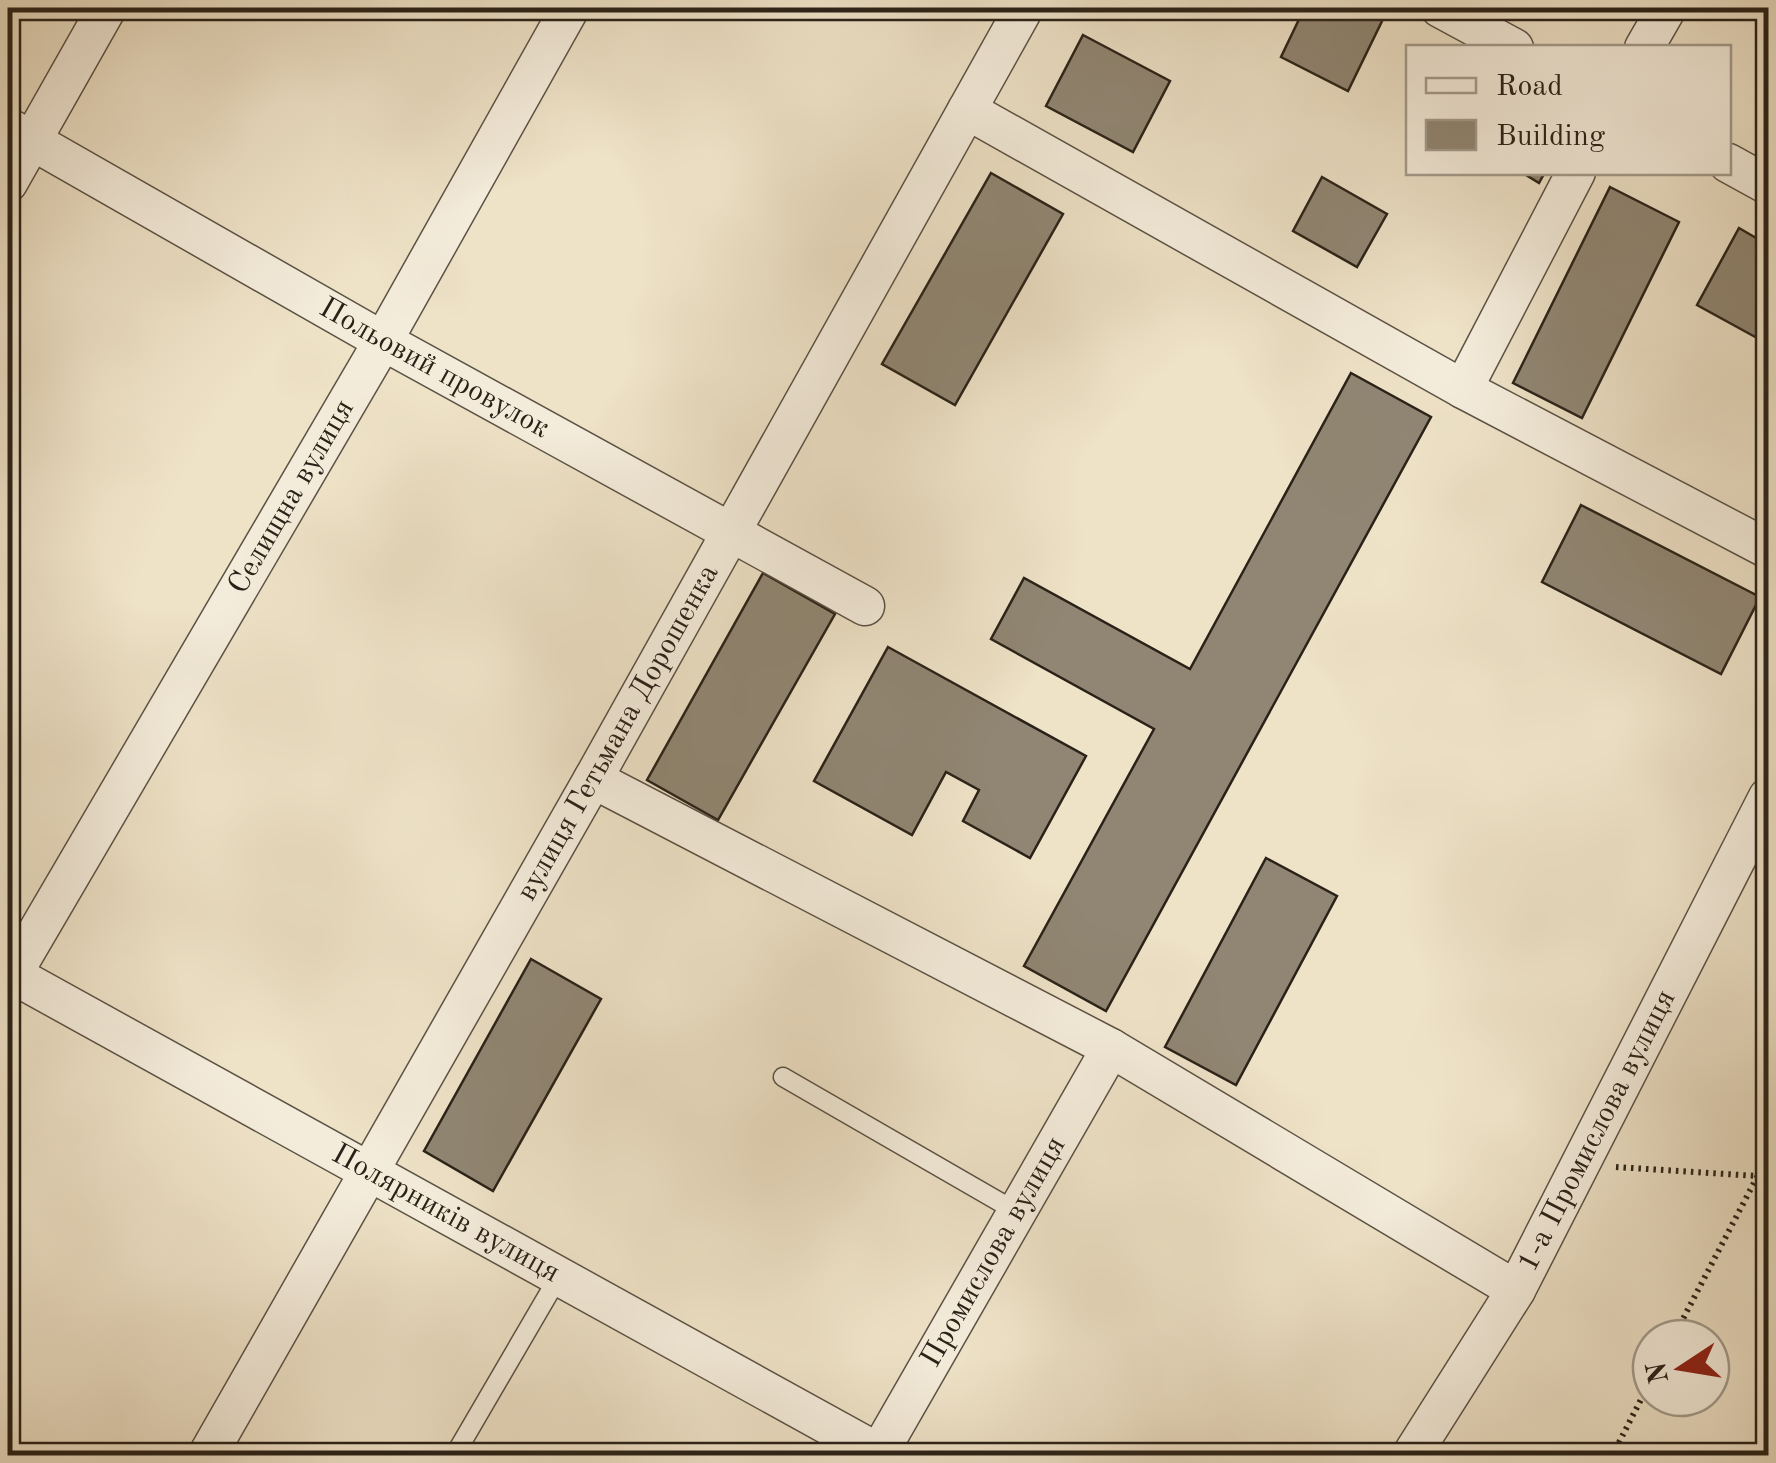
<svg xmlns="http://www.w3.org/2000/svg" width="1776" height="1463" font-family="'Old Standard TT',serif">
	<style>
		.building { fill: #908673; stroke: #2a2218; stroke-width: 2.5 }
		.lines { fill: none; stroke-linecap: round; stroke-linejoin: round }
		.service-casing { stroke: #5b5244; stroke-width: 21 }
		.minor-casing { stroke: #5b5244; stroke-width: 41 }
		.path { stroke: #2a2218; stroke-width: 6; stroke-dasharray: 2.5 5; stroke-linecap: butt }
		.service { stroke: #f4ecdb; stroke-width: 18 }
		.minor { stroke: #f4ecdb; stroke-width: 38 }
		.labels { text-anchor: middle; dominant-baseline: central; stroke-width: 10; stroke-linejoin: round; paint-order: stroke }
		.street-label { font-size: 30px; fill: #2a2218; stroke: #f4ecdb }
	</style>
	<rect width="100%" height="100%" fill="#eee2c7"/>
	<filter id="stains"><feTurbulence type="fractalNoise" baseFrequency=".002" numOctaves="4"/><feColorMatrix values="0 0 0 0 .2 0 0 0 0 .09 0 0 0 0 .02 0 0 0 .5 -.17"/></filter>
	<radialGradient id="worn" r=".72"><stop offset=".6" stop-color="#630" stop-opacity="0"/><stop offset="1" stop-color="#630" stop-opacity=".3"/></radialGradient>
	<g class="building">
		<path d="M1296 8H1365L1384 17 1348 91 1281 57 1303 11Z"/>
		<path d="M1083 35 1170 81 1133 152 1046 106Z"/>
		<path d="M1521 172H1545L1539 183Z"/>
		<path d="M991 173 1063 214 955 405 882 364Z"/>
		<path d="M1322 177 1387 214 1357 267 1293 231Z"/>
		<path d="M1610 187 1679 222 1582 418 1513 383Z"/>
		<path d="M1739 228 1768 245V344L1697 305Z"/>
		<path d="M1351 373 1431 417 1106 1011 1024 966 1154 729 991 639 1024 578 1190 669Z"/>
		<path d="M1581 505 1760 597 1721 674 1542 582Z"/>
		<path d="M763 573 835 614 718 820 647 780Z"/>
		<path d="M888 647 1086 756 1030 858 963 821 979 790 946 772 912 835 814 781Z"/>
		<path d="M1266 858 1337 896 1236 1085 1165 1047Z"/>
		<path d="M531 959 601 999 493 1191 424 1151Z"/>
	</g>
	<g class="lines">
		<defs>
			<g id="service">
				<path d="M783 1077 1017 1212"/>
				<path d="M454 1456 559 1276"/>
			</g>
			<g id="minor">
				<path d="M1440 8 1514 48"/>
				<path d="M1644 48 1667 8"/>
				<path d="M967 110 1463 389 1768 549"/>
				<path id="s1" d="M8 127 383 341 865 606"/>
				<path d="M1728 163 1768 185"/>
				<path d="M8 183 107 8"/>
				<path d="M1463 389 1576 172"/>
				<path d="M593 779 1111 1048 1516 1290"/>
				<path id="s2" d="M8 972 884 1456"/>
				<path id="s3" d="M8 982 383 341 570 8"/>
				<path id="s4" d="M207 1456 593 779 1024 8"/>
				<path id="s5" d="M877 1456 1111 1048"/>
				<path id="s6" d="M1411 1456 1516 1290 1768 797"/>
			</g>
		</defs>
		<use href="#service" class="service-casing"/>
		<use href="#minor" class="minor-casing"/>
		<g class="path">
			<path d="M1616 1167 1757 1176 1768 1168"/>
			<path d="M1673 1338 1768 1156"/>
			<path d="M1612 1456 1651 1380"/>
		</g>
		<use href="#service" class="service"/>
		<use href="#minor" class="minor"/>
	</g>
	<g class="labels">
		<g class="street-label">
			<text stroke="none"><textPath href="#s1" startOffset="490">Польовий провулок</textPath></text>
			<text stroke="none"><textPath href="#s3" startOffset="562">Селищна вулиця</textPath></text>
			<text stroke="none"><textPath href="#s4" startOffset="832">вулиця Гетьмана Дорошенка</textPath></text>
			<text stroke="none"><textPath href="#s6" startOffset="375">1-а Промислова вулиця</textPath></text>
			<text stroke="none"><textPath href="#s2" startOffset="500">Полярників вулиця</textPath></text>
			<text stroke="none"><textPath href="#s5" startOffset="235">Промислова вулиця</textPath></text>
		</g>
	</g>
	<rect width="1776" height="1463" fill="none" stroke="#eee2c7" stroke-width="40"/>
	<rect x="10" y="10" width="1756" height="1443" fill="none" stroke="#2a2218" stroke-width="5"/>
	<rect x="20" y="20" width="1736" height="1423" fill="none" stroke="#2a2218" stroke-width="2.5"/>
	<rect x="1406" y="45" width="325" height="130" fill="#f4ecdb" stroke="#a39b8d" stroke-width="2.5"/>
	<rect x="1426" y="78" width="50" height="15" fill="#f4ecdb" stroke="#a39b8d" stroke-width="2.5"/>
	<text x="1496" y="95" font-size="30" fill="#2a2218">Road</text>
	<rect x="1426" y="120" width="50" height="30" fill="#908673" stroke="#a39b8d" stroke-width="2.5"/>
	<text x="1496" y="145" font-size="30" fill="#2a2218">Building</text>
	<g transform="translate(1681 1368) rotate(258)"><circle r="48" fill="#f4ecdb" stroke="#a39b8d" stroke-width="2.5"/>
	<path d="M0-8L18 38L0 25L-18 38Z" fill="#8f2418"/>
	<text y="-15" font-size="28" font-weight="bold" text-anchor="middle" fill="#2a2218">N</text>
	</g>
	<rect width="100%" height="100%" filter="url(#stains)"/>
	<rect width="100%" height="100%" fill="url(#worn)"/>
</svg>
